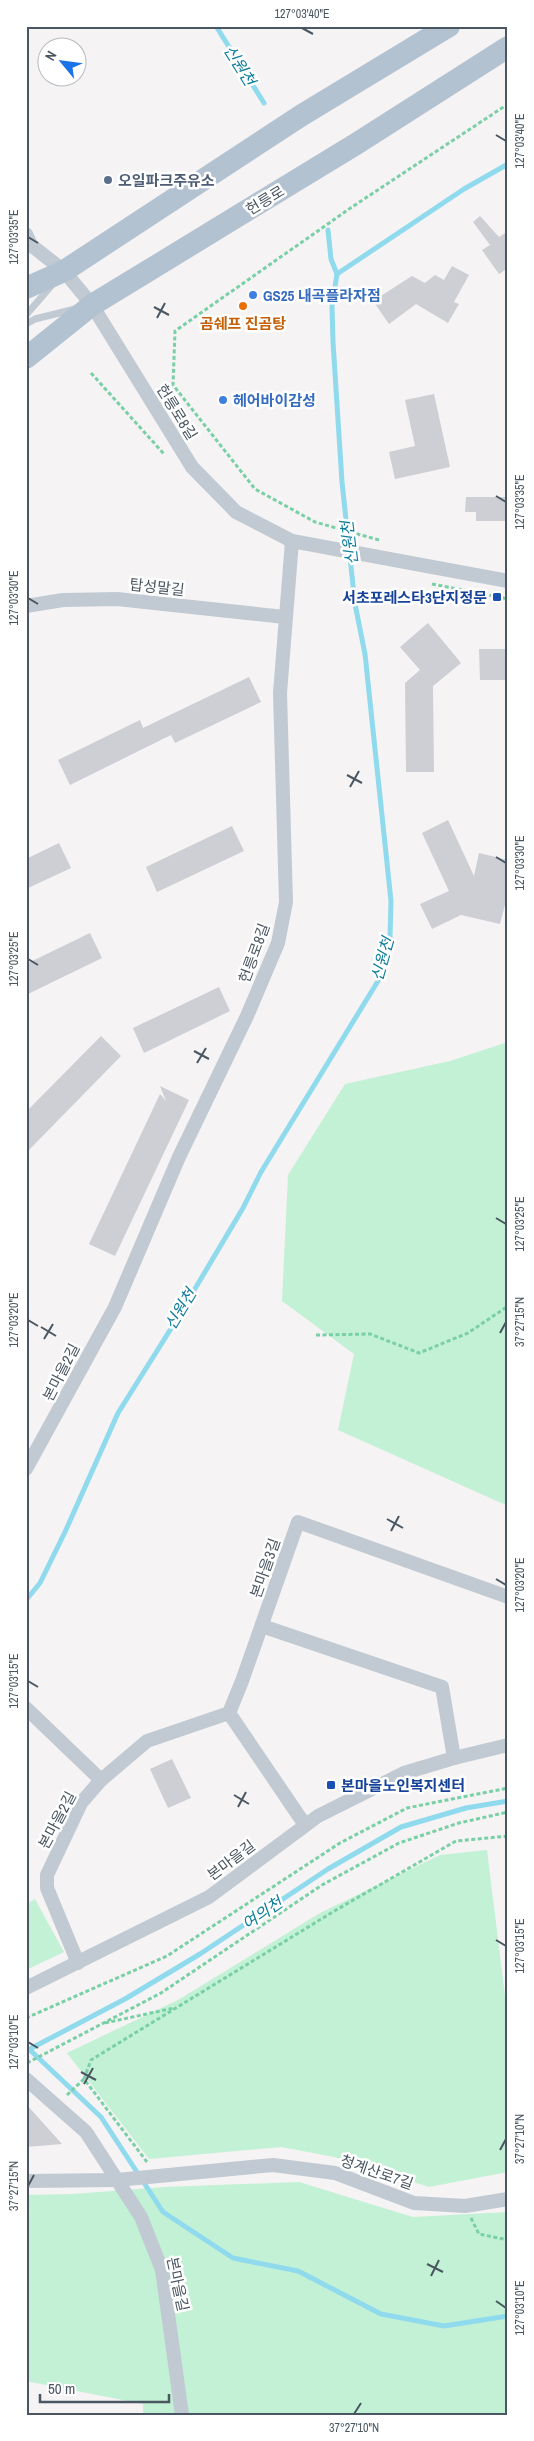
<svg xmlns="http://www.w3.org/2000/svg" width="534" height="2441" font-family="'Archivo Narrow','Noto Sans KR',sans-serif">
	<style>
		.green { fill: #c3f1d5 }
		.lines { fill: none; stroke-linecap: round; stroke-linejoin: round }
		.stream { stroke: #90daee; stroke-width: 5 }
		.building { fill: #cdcfd5 }
		.path { stroke: #7ad0a6; stroke-width: 3; stroke-dasharray: 4 2.5; stroke-linecap: butt }
		.lane { stroke: #c1cad2; stroke-width: 7 }
		.street { stroke: #c1cad2; stroke-width: 14 }
		.primary { stroke: #b3c2d1; stroke-width: 22 }
		.ticks { fill: none; stroke: #4a5661; stroke-width: 2 }
		.service-dot { fill: #5c6f8a; stroke: #fff; stroke-width: 2 }
		.shop-dot { fill: #3f7fe0; stroke: #fff; stroke-width: 2 }
		.food-dot { fill: #e8710a; stroke: #fff; stroke-width: 2 }
		.transit-dot { fill: #1a4fb4; stroke: #fff; stroke-width: 2 }
		.labels { text-anchor: middle; dominant-baseline: central; stroke-width: 5; stroke-linejoin: round; paint-order: stroke }
		.service-label { font-size: 15px; font-weight: bold; fill: #4e5e75; stroke: #fff; text-anchor: start }
		.street-label { font-size: 15px; fill: #4a5661; stroke: #fff }
		.shop-label { font-size: 15px; font-weight: bold; fill: #366cbe; stroke: #fff; text-anchor: start }
		.food-label { font-size: 15px; font-weight: bold; fill: #c56008; stroke: #fff }
		.transit-label { font-size: 15px; font-weight: bold; fill: #164399; stroke: #fff; text-anchor: end }
		.water-label { font-size: 16px; font-style: italic; fill: #0c7c9b; stroke: #fff }
		.neatline { fill: none; stroke: #4a5661; stroke-width: 2 }
		.ticks-label { font-size: 12px; text-anchor: middle; fill: #4a5661 }
	</style>
	<rect width="100%" height="100%" fill="#f5f3f3"/>
	<g class="green">
		<path d="M508 1042V1506L338 1430 354 1354 282 1301 288 1175 345 1084 450 1061Z"/>
		<path d="M487 1850 508 2020V2172L429 2187 334 2157 281 2147 149 2159 67 2053 178 2000 320 1913 440 1855Z"/>
		<path d="M35 1899 64 1952 26 1970V1904Z"/>
		<path d="M299 2182 413 2217 508 2212V2415H143V2404L26 2381V2195L73 2194 164 2187Z"/>
	</g>
	<g class="lines">
		<g class="stream">
			<path d="M216 26 264 103"/>
			<path d="M337 274 464 189 508 164"/>
			<path d="M26 1600 40 1583 65 1532 118 1413 177 1319 243 1208 261 1172 378 981 390 937 391 901 365 654 355 604 342 482 333 342 332 306 337 274 331 259 328 230"/>
			<path d="M30 2050 101 2117 163 2212 233 2258 298 2271 381 2314 444 2326 508 2316"/>
			<path d="M26 2051 125 1999 200 1954 328 1869 401 1827 466 1808 508 1801"/>
		</g>
	</g>
	<g class="building">
		<path d="M480 216 499 237 508 231V268L499 274 482 250 490 245 473 222Z"/>
		<path d="M452 266 469 275 454 302 459 304 448 323 416 304 389 324 373 301 412 276 425 283 435 275 444 280Z"/>
		<path d="M434 394 450 467 395 479 389 452 415 446 405 400Z"/>
		<path d="M466 497H508V521H476V512H465Z"/>
		<path d="M428 623 461 663 433 686 434 772H406L405 683 420 670 400 647Z"/>
		<path d="M479 649H508V680H480Z"/>
		<path d="M249 677 261 702 175 743 171 735 70 785 58 760 140 720 143 728Z"/>
		<path d="M448 820 474 876 479 853 508 860V893L500 924 461 915 432 929 420 904 449 891 422 833Z"/>
		<path d="M232 826 244 851 157 892 146 867Z"/>
		<path d="M59 843 71 868 26 889V859Z"/>
		<path d="M90 933 102 958 26 995V964Z"/>
		<path d="M219 987 230 1011 144 1053 133 1028Z"/>
		<path d="M101 1036 121 1056 26 1153V1112Z"/>
		<path d="M160 1086 189 1100 115 1256 89 1244 160 1094 166 1101Z"/>
		<path d="M172 1759 191 1798 168 1808 150 1769Z"/>
		<path d="M26 2104 62 2144 26 2147Z"/>
	</g>
	<g class="lines">
		<g class="path">
			<path d="M91 373 164 454"/>
			<path d="M379 540 315 522 255 489 173 385 175 331 352 207 508 104"/>
			<path d="M432 584 508 599"/>
			<path d="M316 1335 370 1334 419 1353 468 1333 508 1306"/>
			<path d="M26 2018 167 1956 340 1843 407 1808 508 1788"/>
			<path d="M105 2023 174 2008"/>
			<path d="M27 2063 161 1993 322 1885 399 1843 459 1823 508 1812"/>
			<path d="M67 2095 84 2079"/>
			<path d="M147 2162 84 2079 91 2060 336 1910 456 1841 508 1836"/>
			<path d="M471 2218 479 2234 508 2240"/>
		</g>
		<g class="lane">
			<path d="M26 315 52 285"/>
			<path d="M26 324 35 319 75 309"/>
		</g>
		<g class="street">
			<path d="M26 234 31 245 64 271 92 305 192 467 236 512 292 541 508 581"/>
			<path d="M26 606 63 600 117 599 285 617"/>
			<path d="M26 1469 115 1307 179 1157 247 1016 278 943 286 902 280 693 292 541"/>
			<path d="M262 1626 442 1687 454 1758"/>
			<path d="M26 1708 101 1780"/>
			<path d="M305 1825 229 1713 242 1681 298 1522 508 1597"/>
			<path d="M78 1963 47 1888V1875L81 1803 101 1780 147 1741 229 1713"/>
			<path d="M26 1988 209 1897 318 1816 404 1773 454 1758 508 1745"/>
			<path d="M26 2079 86 2132 141 2217 162 2270 182 2415"/>
			<path d="M26 2181 117 2180 273 2165 335 2173 414 2203 465 2206 508 2199"/>
		</g>
		<g class="primary">
			<path d="M26 288 64 271 302 115 449 26"/>
			<path d="M26 358 92 305 356 144 508 47"/>
		</g>
	</g>
	<path class="ticks" d="M302 28 313 34M496 135 506 141M28 237 38 243M154 307 169 315M157 318 165 303M496 496 506 502M28 598 38 604M347 775 362 783M350 787 359 771M496 857 506 863M28 959 38 965M194 1051 209 1059M197 1063 206 1048M496 1218 506 1224M28 1320 38 1326M41 1327 56 1336M500 1333 506 1322M44 1339 53 1324M387 1519 403 1528M391 1531 399 1516M496 1579 506 1585M28 1681 38 1687M234 1795 249 1804M238 1807 246 1792M496 1940 506 1946M28 2042 38 2048M81 2072 96 2080M84 2084 93 2068M500 2150 506 2139M28 2186 34 2175M427 2264 443 2272M431 2276 439 2260M496 2301 506 2308M354 2414 361 2403"/>
	<circle class="service-dot" cx="108" cy="180" r="5"/>
	<g class="shop-dot">
		<circle cx="253" cy="295" r="5"/>
		<circle cx="223" cy="400" r="5"/>
	</g>
	<circle class="food-dot" cx="243" cy="306" r="5"/>
	<g class="transit-dot">
		<rect x="492" y="592" width="10" height="10" rx="2.5"/>
		<rect x="326" y="1780" width="10" height="10" rx="2.5"/>
	</g>
	<g class="labels">
		<g class="service-label">
			<text x="118" y="180">오일파크주유소</text>
		</g>
		<g class="street-label">
			<text transform="translate(265 200) rotate(-31)">헌릉로</text>
			<text transform="translate(177 412) rotate(58)">헌릉로8길</text>
			<text transform="translate(157 587) rotate(6)">탑성말길</text>
			<text transform="translate(254 953) rotate(-70)">헌릉로8길</text>
			<text transform="translate(61 1372) rotate(-63)">본마을2길</text>
			<text transform="translate(265 1568) rotate(-71)">본마을3길</text>
			<text transform="translate(57 1820) rotate(-62)">본마을2길</text>
			<text transform="translate(231 1860) rotate(-37)">본마을길</text>
			<text transform="translate(377 2172) rotate(19)">청계산로7길</text>
			<text transform="translate(178 2284) rotate(78)">본마을길</text>
		</g>
		<g class="shop-label">
			<text x="263" y="295">GS25 내곡플라자점</text>
			<text x="233" y="400">헤어바이감성</text>
		</g>
		<g class="food-label">
			<text x="243" y="323">곰쉐프 진곰탕</text>
		</g>
		<g class="transit-label">
			<text x="487" y="597">서초포레스타3단지정문</text>
			<text x="341" y="1785" text-anchor="start">본마을노인복지센터</text>
		</g>
		<g class="water-label">
			<text transform="translate(240 65) rotate(58)">신원천</text>
			<text transform="translate(349 543) rotate(-97)">신원천</text>
			<text transform="translate(382 959) rotate(-74)">신원천</text>
			<text transform="translate(180 1309) rotate(-59)">신원천</text>
			<text transform="translate(262 1913) rotate(-34)">여의천</text>
		</g>
	</g>
	<rect width="534" height="2441" fill="none" stroke="#ffffff" stroke-width="55"/>
	<g transform="translate(62 62) rotate(299)"><circle r="24" fill="#ffffff" stroke="#b7bbc0"/>
	<path d="M0-4L9 19L0 12L-9 19Z" fill="#1a73e8"/>
	<text y="-8" font-size="14" font-weight="bold" text-anchor="middle" fill="#4a5661">N</text>
	</g>
	<path d="M40 2394v8h129v-8" fill="none" stroke="#4a5661" stroke-width="2.5"/>
	<text x="48" y="2394" font-size="15" fill="#4a5661" stroke="#ffffff" stroke-width="4" paint-order="stroke">50 m</text>
	<rect x="28" y="28" width="478" height="2386" class="neatline"/>
	<g class="ticks-label">
		<text x="302" y="18">127°03'40"E</text>
		<text transform="translate(520 141) rotate(-90)" y="4">127°03'40"E</text>
		<text transform="translate(14 237) rotate(-90)" y="4">127°03'35"E</text>
		<text transform="translate(520 502) rotate(-90)" y="4">127°03'35"E</text>
		<text transform="translate(14 598) rotate(-90)" y="4">127°03'30"E</text>
		<text transform="translate(520 863) rotate(-90)" y="4">127°03'30"E</text>
		<text transform="translate(14 959) rotate(-90)" y="4">127°03'25"E</text>
		<text transform="translate(520 1224) rotate(-90)" y="4">127°03'25"E</text>
		<text transform="translate(14 1320) rotate(-90)" y="4">127°03'20"E</text>
		<text transform="translate(520 1322) rotate(-90)" y="4">37°27'15"N</text>
		<text transform="translate(520 1585) rotate(-90)" y="4">127°03'20"E</text>
		<text transform="translate(14 1681) rotate(-90)" y="4">127°03'15"E</text>
		<text transform="translate(520 1946) rotate(-90)" y="4">127°03'15"E</text>
		<text transform="translate(14 2042) rotate(-90)" y="4">127°03'10"E</text>
		<text transform="translate(520 2139) rotate(-90)" y="4">37°27'10"N</text>
		<text transform="translate(14 2186) rotate(-90)" y="4">37°27'15"N</text>
		<text transform="translate(520 2308) rotate(-90)" y="4">127°03'10"E</text>
		<text x="354" y="2432">37°27'10"N</text>
	</g>
</svg>
